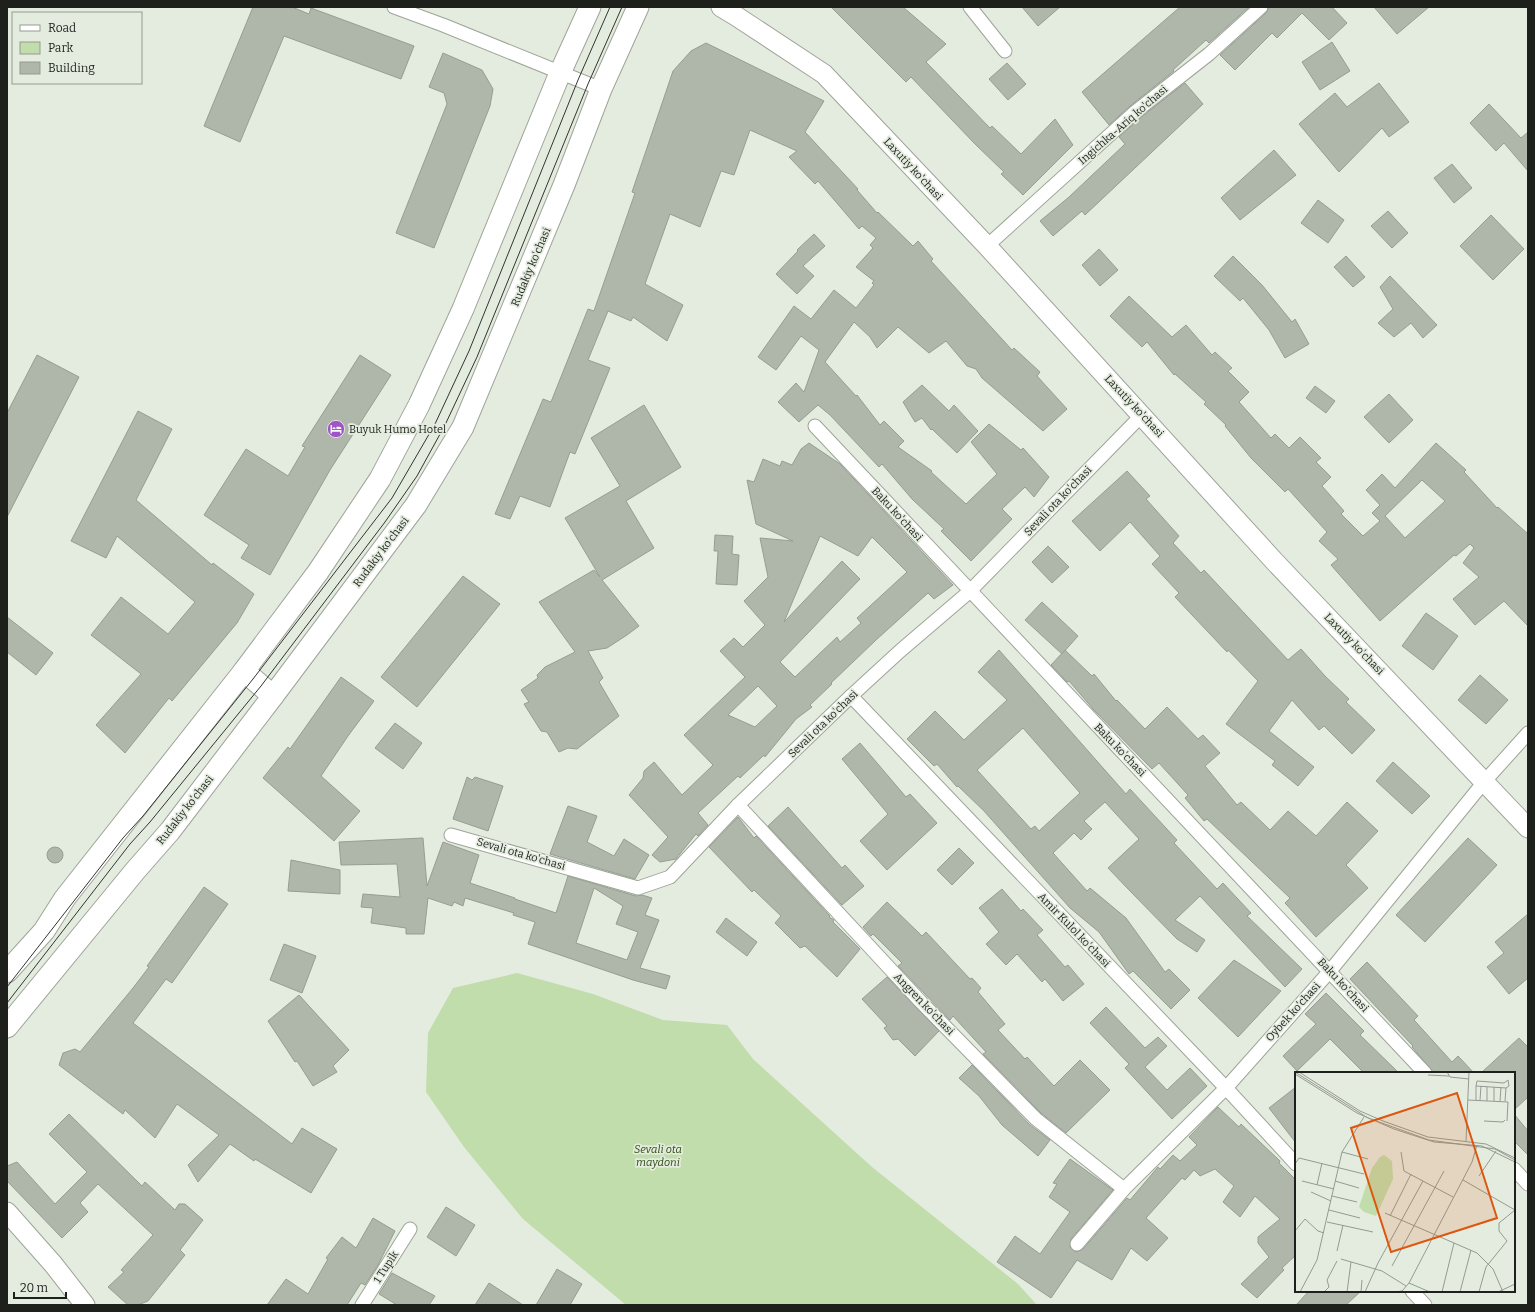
<svg xmlns="http://www.w3.org/2000/svg" width="1535" height="1312" font-family="Bitter,serif">
	<style>
		.green { fill: #c1ddab }
		.building { fill: #afb6aa; stroke: #969d91; fill-rule: evenodd }
		.lines { fill: none; stroke-linecap: round; stroke-linejoin: round }
		.street-casing { stroke: #9ea498; stroke-width: 15 }
		.secondary-casing { stroke: #9ea498; stroke-width: 21 }
		.primary-casing { stroke: #9ea498; stroke-width: 23 }
		.street { stroke: #fff; stroke-width: 13 }
		.secondary { stroke: #fff; stroke-width: 19 }
		.primary { stroke: #fff; stroke-width: 21 }
		.tram { stroke: #323530; stroke-width: 1 }
		.labels { text-anchor: middle; dominant-baseline: central; stroke-width: 3.5; stroke-linejoin: round; paint-order: stroke }
		.street-label { font-size: 11px; fill: #1e201c; stroke: #e4ecdf }
		.poi-label { font-size: 11px; fill: #1e201c; stroke: #e4ecdf; text-anchor: start }
		.park-label { font-size: 11px; font-style: italic; fill: #2f4b11; stroke: #e4ecdf }
		.inset-road { fill: none; stroke: #959a91; stroke-width: 1 }
		.view { fill: #de560d; fill-opacity: 0.15; stroke: #de560d; stroke-width: 2 }
		.inset-edge { fill: none; stroke: #1e201c; stroke-width: 2 }
	</style>
	<rect width="100%" height="100%" fill="#e4ecdf"/>
	<path class="green" d="M517 973 593 994 663 1020 727 1025 753 1059 872 1167 1018 1284 1037 1305H626L523 1219 464 1147 426 1092 428 1033 453 988Z"/>
	<g class="building">
		<path d="M253 7H292L309 14 311 8 414 46 401 79 284 36 240 142 204 126Z"/>
		<path d="M831 7H903L946 44 926 62 990 128 992 126 1021 154 1055 119 1073 145 1023 195 1001 174 1004 172 975 144 911 77 906 82Z"/>
		<path d="M1022 7H1060L1038 26Z"/>
		<path d="M1180 7H1249L1209 43 1206 40 1173 70 1174 71 1130 106 1109 125 1082 92Z"/>
		<path d="M1269 7H1332L1347 23 1329 40 1302 13 1277 38 1272 33 1235 70 1220 55 1266 13Z"/>
		<path d="M1374 7H1429L1397 34Z"/>
		<path d="M1332 42 1350 71 1320 90 1302 62Z"/>
		<path d="M706 43 824 101 805 132 858 189 857 190 877 213 878 212 913 246 918 241 933 259 931 261 1012 350 1014 348 1040 372 1037 376 1067 409 1043 431 982 378 976 369 967 366 946 341 929 353 898 327 877 348 870 337 854 322 825 362 856 396 857 395 880 425 884 421 904 441 898 447 932 471 931 472 966 504 997 474 971 442 989 424 1021 450 1023 448 1049 477 1034 497 1025 487 1002 509 1012 519 971 561 941 531 944 529 912 499 882 464 879 467 830 415 818 405 799 422 778 402 796 383 804 392 819 350 801 336 776 370 758 357 794 306 811 319 834 290 856 308 874 285 872 283 874 281 856 267 873 248 870 245 876 238 862 226 859 229 818 181 815 184 789 157 797 151 750 130 734 175 721 171 700 227 670 214 645 284 683 305 667 341 633 317 631 321 608 311 588 360 610 368 575 454 570 452 550 507 520 496 510 519 495 514 543 399 551 402 588 309 594 311 635 193 632 192 673 71 691 51Z"/>
		<path d="M443 53 482 70 493 89 490 106 434 248 396 233 447 104 444 93 429 87Z"/>
		<path d="M1007 63 1026 84 1008 100 989 79Z"/>
		<path d="M1185 83 1203 104 1085 215 1082 211 1053 236 1040 221 1069 197 1125 144 1119 137 1140 118Z"/>
		<path d="M1379 83 1409 122 1389 137 1382 128 1339 172 1299 124 1335 93 1347 107Z"/>
		<path d="M1489 104 1521 138 1528 132V171L1504 143 1496 151 1470 123Z"/>
		<path d="M1274 150 1296 175 1240 220 1221 198Z"/>
		<path d="M1452 164 1472 188 1454 203 1434 178Z"/>
		<path d="M1318 200 1344 220 1328 243 1301 223Z"/>
		<path d="M1388 211 1408 233 1392 248 1371 226Z"/>
		<path d="M1491 215 1524 249 1493 280 1460 246Z"/>
		<path d="M814 234 825 246 803 266 814 276 797 294 776 274 798 251 797 250Z"/>
		<path d="M1099 249 1118 270 1100 286 1082 265Z"/>
		<path d="M1233 256 1262 285 1292 322 1295 319 1309 344 1285 358 1269 330 1243 298 1240 301 1214 276Z"/>
		<path d="M1346 256 1365 277 1353 287 1334 267Z"/>
		<path d="M1390 276 1437 325 1423 338 1411 323 1394 337 1378 323 1393 309 1380 287Z"/>
		<path d="M1129 296 1172 337 1186 325 1212 355 1215 352 1232 368 1228 371 1249 392 1239 402 1271 438 1275 434 1289 448 1300 437 1321 458 1316 462 1331 477 1322 486 1344 511 1341 514 1363 536 1380 521 1372 513 1380 505 1366 490 1382 474 1395 488 1436 443 1466 470 1464 472 1497 508 1498 507 1528 534V626L1504 601 1475 625 1453 599 1479 577 1463 563 1474 548 1470 544 1456 556 1454 555 1380 621 1331 565 1338 559 1319 541 1327 532 1288 489 1285 492 1251 458 1225 426 1226 425 1204 404 1206 402 1175 374 1174 375 1147 342 1142 347 1110 316ZM1422 480 1445 501 1405 538 1385 516Z"/>
		<path d="M37 355 79 377 7 517V413Z"/>
		<path d="M360 355 391 375 330 470 270 575 241 558 249 545 204 515 246 449 288 476 305 447 302 446Z"/>
		<path d="M922 385 949 411 954 405 978 431 957 453 932 429 931 430 922 418 915 422 903 402Z"/>
		<path d="M1315 386 1335 401 1326 413 1306 398Z"/>
		<path d="M1389 394 1413 420 1389 443 1364 417Z"/>
		<path d="M644 405 681 467 626 501 654 548 602 580 639 626 627 635 607 648 588 651 603 678 599 682 619 716 577 749 568 748 559 752 547 732 541 731 524 704 529 702 521 690 538 678 537 675 545 667 575 652 539 602 594 570 600 577 565 518 620 486 591 438Z"/>
		<path d="M138 411 172 429 136 500 212 565 213 563 254 594 237 623 172 701 169 698 125 753 96 725 141 674 91 635 121 597 168 634 195 602 117 536 106 558 71 541Z"/>
		<path d="M809 443 840 464 953 585 934 599 928 593 876 640 831 683 832 684 810 705 812 707 796 719 765 757 764 755 740 778 738 776 698 813 708 825 698 836 696 834 676 859 660 862 652 855 668 837 629 795 643 778 644 771 654 762 682 795 713 765 684 735 745 677 720 651 734 638 743 647 765 625 744 601 768 577 760 538 793 541 756 524 747 480 754 482 763 459 780 466 782 461 792 465 801 449ZM820 536 858 556 872 537 907 572 857 618 861 623 840 642 837 637 795 677 780 662 860 579 842 561 784 622ZM758 686 777 706 755 727 728 715Z"/>
		<path d="M1127 471 1150 496 1146 499 1179 536 1173 543 1201 573 1204 570 1288 660 1301 649 1325 676 1349 699 1346 702 1375 730 1352 754 1324 726 1319 730 1292 700 1269 731 1314 767 1298 786 1272 765 1275 761 1226 724 1258 681 1228 650 1227 652 1175 597 1179 593 1152 564 1160 556 1130 522 1100 551 1072 521Z"/>
		<path d="M715 535 733 536 732 554 739 555 737 585 716 584 718 551H714Z"/>
		<path d="M1048 546 1069 567 1052 583 1032 562Z"/>
		<path d="M463 576 500 604 417 707 381 677Z"/>
		<path d="M1042 602 1078 636 1062 654 1025 620Z"/>
		<path d="M1426 613 1458 636 1433 670 1402 646Z"/>
		<path d="M7 617 53 653 36 675 7 652Z"/>
		<path d="M999 650 1126 794 1130 789 1177 840 1174 843 1217 889 1223 883 1251 913 1247 916 1302 969 1285 987 1200 896 1175 920 1205 940 1197 952 1177 939 1131 892 1108 868 1139 839 1105 802 1084 821 1092 829 1081 840 1074 833 1053 853 1087 891 1090 888 1126 918 1165 972 1169 969 1190 990 1171 1009 1133 971 1129 974 1099 932 1070 908 984 811 958 786 957 787 937 764 934 766 907 739 935 711 964 740 1007 700 978 672ZM1023 728 1080 793 1039 831 1035 826 1031 829 977 770Z"/>
		<path d="M1065 650 1092 676 1094 674 1116 701 1117 700 1145 729 1167 707 1198 739 1203 735 1220 753 1205 766 1237 805 1241 802 1270 830 1288 811 1316 836 1347 802 1378 831 1346 865 1368 888 1316 937 1285 903 1290 898 1207 819 1204 821 1185 798 1188 795 1159 763 1152 769 1094 710 1069 681 1067 682 1051 665Z"/>
		<path d="M1480 675 1508 700 1486 724 1458 700Z"/>
		<path d="M341 677 374 701 348 736 321 776 360 811 334 841 263 778 288 747 290 749Z"/>
		<path d="M395 723 422 743 403 769 375 748Z"/>
		<path d="M860 743 906 797 910 794 937 823 887 870 860 841 888 814 842 759Z"/>
		<path d="M1393 762 1430 796 1412 814 1376 781Z"/>
		<path d="M467 777 472 780 475 777 503 786 488 831 453 819Z"/>
		<path d="M568 806 597 816 587 842 614 856 624 839 649 855 635 879 550 854Z"/>
		<path d="M788 807 842 868 845 865 864 886 842 905 768 826Z"/>
		<path d="M738 817 754 838 756 836 830 916 829 917 834 920 833 922 860 949 837 977 805 946 800 948 775 923 781 916 754 890 752 892 709 847Z"/>
		<path d="M423 838 427 886 443 842 479 855 470 883 515 898V899L556 913 568 876 636 896 642 895 652 898 645 915 659 920 640 968 670 976 666 989 633 980 528 944 535 922 513 915 514 913 465 898 463 906 454 902 452 906 428 898 424 934H406V928L371 923 373 908 361 907 363 894 400 897 397 864 341 865 339 842ZM594 888 623 906 616 924 638 932 627 960 576 943Z"/>
		<path d="M1468 838 1497 865 1425 942 1396 915Z"/>
		<circle cx="55" cy="855" r="8"/>
		<path d="M959 848 974 863 952 885 937 870Z"/>
		<path d="M291 860 340 870V894L288 891Z"/>
		<path d="M204 887 228 904 172 983 166 979 133 1023 292 1144 302 1128 337 1149 311 1193 255 1159 254 1161 230 1144 198 1182 188 1165 219 1135 177 1104 155 1138 125 1110 123 1114 59 1065 63 1053 75 1049 80 1052 133 988 149 967 147 966Z"/>
		<path d="M1002 889 1021 911 1023 909 1043 930 1037 935 1065 967 1068 965 1084 984 1063 1001 1045 979 1042 982 1017 954 1006 965 986 944 999 932 979 908Z"/>
		<path d="M887 902 922 936 926 932 970 979 972 978 981 988 978 992 1005 1024 998 1030 1025 1059 1027 1057 1054 1086 1080 1060 1110 1090 1066 1133 1041 1113 983 1054 986 1052 953 1016 950 1020 898 966 902 963 873 934 871 936 863 927Z"/>
		<path d="M1528 914V978L1509 994 1487 967 1504 953 1495 942Z"/>
		<path d="M726 918 757 942 747 956 716 932Z"/>
		<path d="M284 944 316 956 302 993 270 980Z"/>
		<path d="M1234 960 1281 991 1238 1037 1198 998Z"/>
		<path d="M1367 962 1418 1016 1414 1020 1452 1062 1458 1056 1474 1073H1434L1412 1047 1413 1046 1350 979Z"/>
		<path d="M887 977 939 1031 915 1056 898 1039 893 1040 884 1028 887 1026 862 999Z"/>
		<path d="M1326 993 1364 1031 1360 1035 1399 1073H1364L1330 1039 1297 1071 1283 1056 1316 1024 1305 1014Z"/>
		<path d="M299 995 349 1050 333 1066 337 1072 313 1086 297 1061 295 1062 268 1021Z"/>
		<path d="M1106 1007 1145 1048 1158 1037 1167 1046 1145 1067 1167 1090 1190 1068 1207 1086 1172 1119 1125 1068 1129 1064 1090 1023Z"/>
		<path d="M1519 1038 1528 1047V1097L1514 1110V1073H1481Z"/>
		<path d="M972 1065 1030 1125 1050 1140 1038 1156 1002 1125 979 1096 959 1078Z"/>
		<path d="M1296 1087V1143L1269 1108Z"/>
		<path d="M1218 1107 1239 1127 1241 1124 1280 1161 1279 1163 1296 1180V1255L1282 1268 1284 1270 1257 1298 1241 1284 1269 1257 1258 1243V1237L1280 1219 1255 1196 1240 1217 1223 1202 1234 1186 1215 1169 1200 1176 1194 1170 1185 1180 1182 1178 1146 1218 1168 1238 1147 1261 1131 1248 1112 1280 1077 1260 1051 1298 997 1262 1015 1236 1040 1254 1070 1212 1049 1197 1057 1184 1053 1183 1070 1159 1113 1190 1071 1239 1070 1247 1076 1252 1083 1249 1127 1198 1130 1200 1158 1167 1160 1169 1173 1155 1180 1161 1197 1145 1189 1137Z"/>
		<path d="M69 1114 142 1186 145 1182 175 1210 179 1204H185L203 1220 180 1250 185 1255 148 1301 138 1305H128L108 1287 124 1272 121 1270 153 1235 98 1184 80 1203 88 1212 62 1238 7 1181V1166L17 1162 55 1204 87 1172 49 1134Z"/>
		<path d="M1514 1114 1528 1131V1155L1514 1141Z"/>
		<path d="M446 1207 475 1225 456 1256 427 1237Z"/>
		<path d="M373 1218 395 1231 378 1265 365 1285 361 1283 347 1305H267L286 1279 308 1294 328 1259 326 1258 342 1237 356 1248Z"/>
		<path d="M557 1269 582 1284 570 1305H536Z"/>
		<path d="M392 1273 435 1296 429 1305H397L379 1294Z"/>
		<path d="M489 1283 523 1305H475Z"/>
		<path d="M1309 1291H1361L1346 1305H1296Z"/>
	</g>
	<g class="lines">
		<defs>
			<g id="street">
				<path d="M394 7 443 25 601 89"/>
				<path d="M970 7 1005 51"/>
				<path d="M987 246 1135 112 1209 54 1261 7"/>
				<path d="M815 426C1017 643 1223 856 1425 1073"/>
				<path d="M851 696 1226 1088 1296 1164"/>
				<path d="M738 805 920 1001 1036 1119 1124 1189"/>
				<path d="M451 835 638 888 670 877 738 805 851 696 900 651 969 592 1142 415"/>
				<path d="M1514 1169 1528 1184"/>
				<path d="M1077 1244 1124 1189 1226 1088 1330 971 1484 782 1528 733"/>
				<path d="M1412 1291 1425 1305"/>
				<path d="M362 1305 410 1229"/>
			</g>
			<g id="secondary">
				<path d="M721 7 736 16 824 74 987 246 1275 562 1528 828"/>
				<path d="M7 1212 53 1264 85 1305"/>
			</g>
			<g id="primary">
				<path d="M244 671 273 696"/>
				<path d="M7 972 44 931 65 898 244 671 318 572 380 479 419 405 463 309 560 73 590 7"/>
				<path d="M7 1027 135 871 170 831 273 696 416 505 463 427 564 185 601 89 638 7"/>
			</g>
		</defs>
		<use href="#street" class="street-casing"/>
		<use href="#secondary" class="secondary-casing"/>
		<use href="#primary" class="primary-casing"/>
		<use href="#street" class="street"/>
		<use href="#secondary" class="secondary"/>
		<use href="#primary" class="primary"/>
		<g class="tram">
			<path d="M7 987 123 838 143 816 253 679 392 498 435 424 469 351 578 80 610 7"/>
			<path d="M7 1003 130 844 150 822 261 686 385 522 417 476 445 425 477 357 588 84 622 7"/>
		</g>
	</g>
	<defs>
		<symbol id="hotel-disc" viewBox="-11 -11 22 22"><circle r="9.5" fill="#9f55c8" stroke="#e4ecdf"/><path d="M-6-4.5h1.5V1H6V5H4.5V3h-9V5H-6ZM-4 0a1.8 1.8 0 1 1 3.6 0ZM.5 0V-2.5h3Q6-2.5 6 0Z" fill="#fff"/></symbol>
	</defs>
	<g fill-rule="evenodd">
		<use href="#hotel-disc" x="326" y="419" width="20" height="20"/>
	</g>
	<g class="labels">
		<g class="street-label">
			<text transform="translate(1123 125) rotate(-41)">Ingichka-Ariq ko'chasi</text>
			<text transform="translate(913 169) rotate(47)">Laxutiy ko'chasi</text>
			<text transform="translate(531 267) rotate(-67)">Rudakiy ko'chasi</text>
			<text transform="translate(1134 406) rotate(47)">Laxutiy ko'chasi</text>
			<text transform="translate(1058 501) rotate(-46)">Sevali ota ko'chasi</text>
			<text transform="translate(897 514) rotate(47)">Baku ko'chasi</text>
			<text transform="translate(381 552) rotate(-53)">Rudakiy ko'chasi</text>
			<text transform="translate(1354 644) rotate(46)">Laxutiy ko'chasi</text>
			<text transform="translate(823 724) rotate(-44)">Sevali ota ko'chasi</text>
			<text transform="translate(1120 750) rotate(46)">Baku ko'chasi</text>
			<text transform="translate(185 810) rotate(-52)">Rudakiy ko'chasi</text>
			<text transform="translate(521 854) rotate(16)">Sevali ota ko'chasi</text>
			<text transform="translate(1074 930) rotate(46)">Amir Kulol ko'chasi</text>
			<text transform="translate(1343 985) rotate(47)">Baku ko'chasi</text>
			<text transform="translate(924 1004) rotate(46)">Angren ko'chasi</text>
			<text transform="translate(1293 1012) rotate(-48)">Oybek ko'chasi</text>
			<text transform="translate(386 1267) rotate(-57)">1 Tupik</text>
		</g>
		<g class="poi-label">
			<text x="349" y="429">Buyuk Humo Hotel</text>
		</g>
		<g class="park-label">
			<text x="658" y="1149">Sevali ota<tspan x="658" dy="13">maydoni</tspan></text>
		</g>
	</g>
	<g transform="translate(1295 1072)">
		<rect width="220" height="220" fill="#e4ecdf"/>
		<path d="M89 83 97 89 98 107 81 144 69 140 64 135 77 96 85 85Z" fill="#c1ddab"/>
		<path class="inset-road" d="M0 0 73 46 134 68 200 77 220 88M4 0 65 39 88 49 133 65 191 72 220 86M152 0 155 5 174 7M0 2 62 41 99 57 139 70 187 74 220 90M133 3 154 4M181 14 182 9 209 11 213 8 214 14 211 16M173 28 213 30 212 49M181 28V14L211 16 210 29M185 28 186 14M192 29V15M199 29V15M205 29 206 15M189 49 208 50 210 48M171 69 174 0M47 80 73 87M106 80 109 99 158 125M0 92 4 86 69 102M184 104 201 79M168 108 220 138 204 151V159L212 169 191 195 184 220M7 109 39 117M40 109 64 116M22 113 27 91M16 120 36 129M37 124 62 130M34 138 65 146M90 141 182 181 198 197 208 220M95 144 116 102M32 150 78 160M0 159 10 147 23 159 29 161M42 179 48 153M46 187 87 199 111 214M97 194 149 99M114 211 135 220M30 219 34 215 32 208 42 189M5 220 22 188 47 80 69 45M52 220 56 190M66 220 67 208M70 220 83 191 128 109M100 220 107 219 114 211 177 90 182 73M147 220 159 171M165 220 176 178M203 220 220 212"/>
		<path class="view" d="M162 21 202 146 96 180 56 56Z"/>
		<rect width="220" height="220" class="inset-edge"/>
	</g>
	<rect width="1535" height="1312" fill="none" stroke="#1e201c" stroke-width="16"/>
	<rect x="12" y="12" width="130" height="72" fill="#e4ecdf" stroke="#959a91"/>
	<rect x="20" y="25" width="20" height="6" fill="#ffffff" stroke="#959a91"/>
	<text x="48" y="32" font-size="12" fill="#1e201c">Road</text>
	<rect x="20" y="42" width="20" height="12" fill="#c1ddab" stroke="#959a91"/>
	<text x="48" y="52" font-size="12" fill="#1e201c">Park</text>
	<rect x="20" y="62" width="20" height="12" fill="#afb6aa" stroke="#959a91"/>
	<text x="48" y="72" font-size="12" fill="#1e201c">Building</text>
	<path d="M14 1292v6h52v-6" fill="none" stroke="#1e201c" stroke-width="2"/>
	<text x="20" y="1292" font-size="12" fill="#1e201c" stroke="#e4ecdf" stroke-width="3" paint-order="stroke">20 m</text>
</svg>
